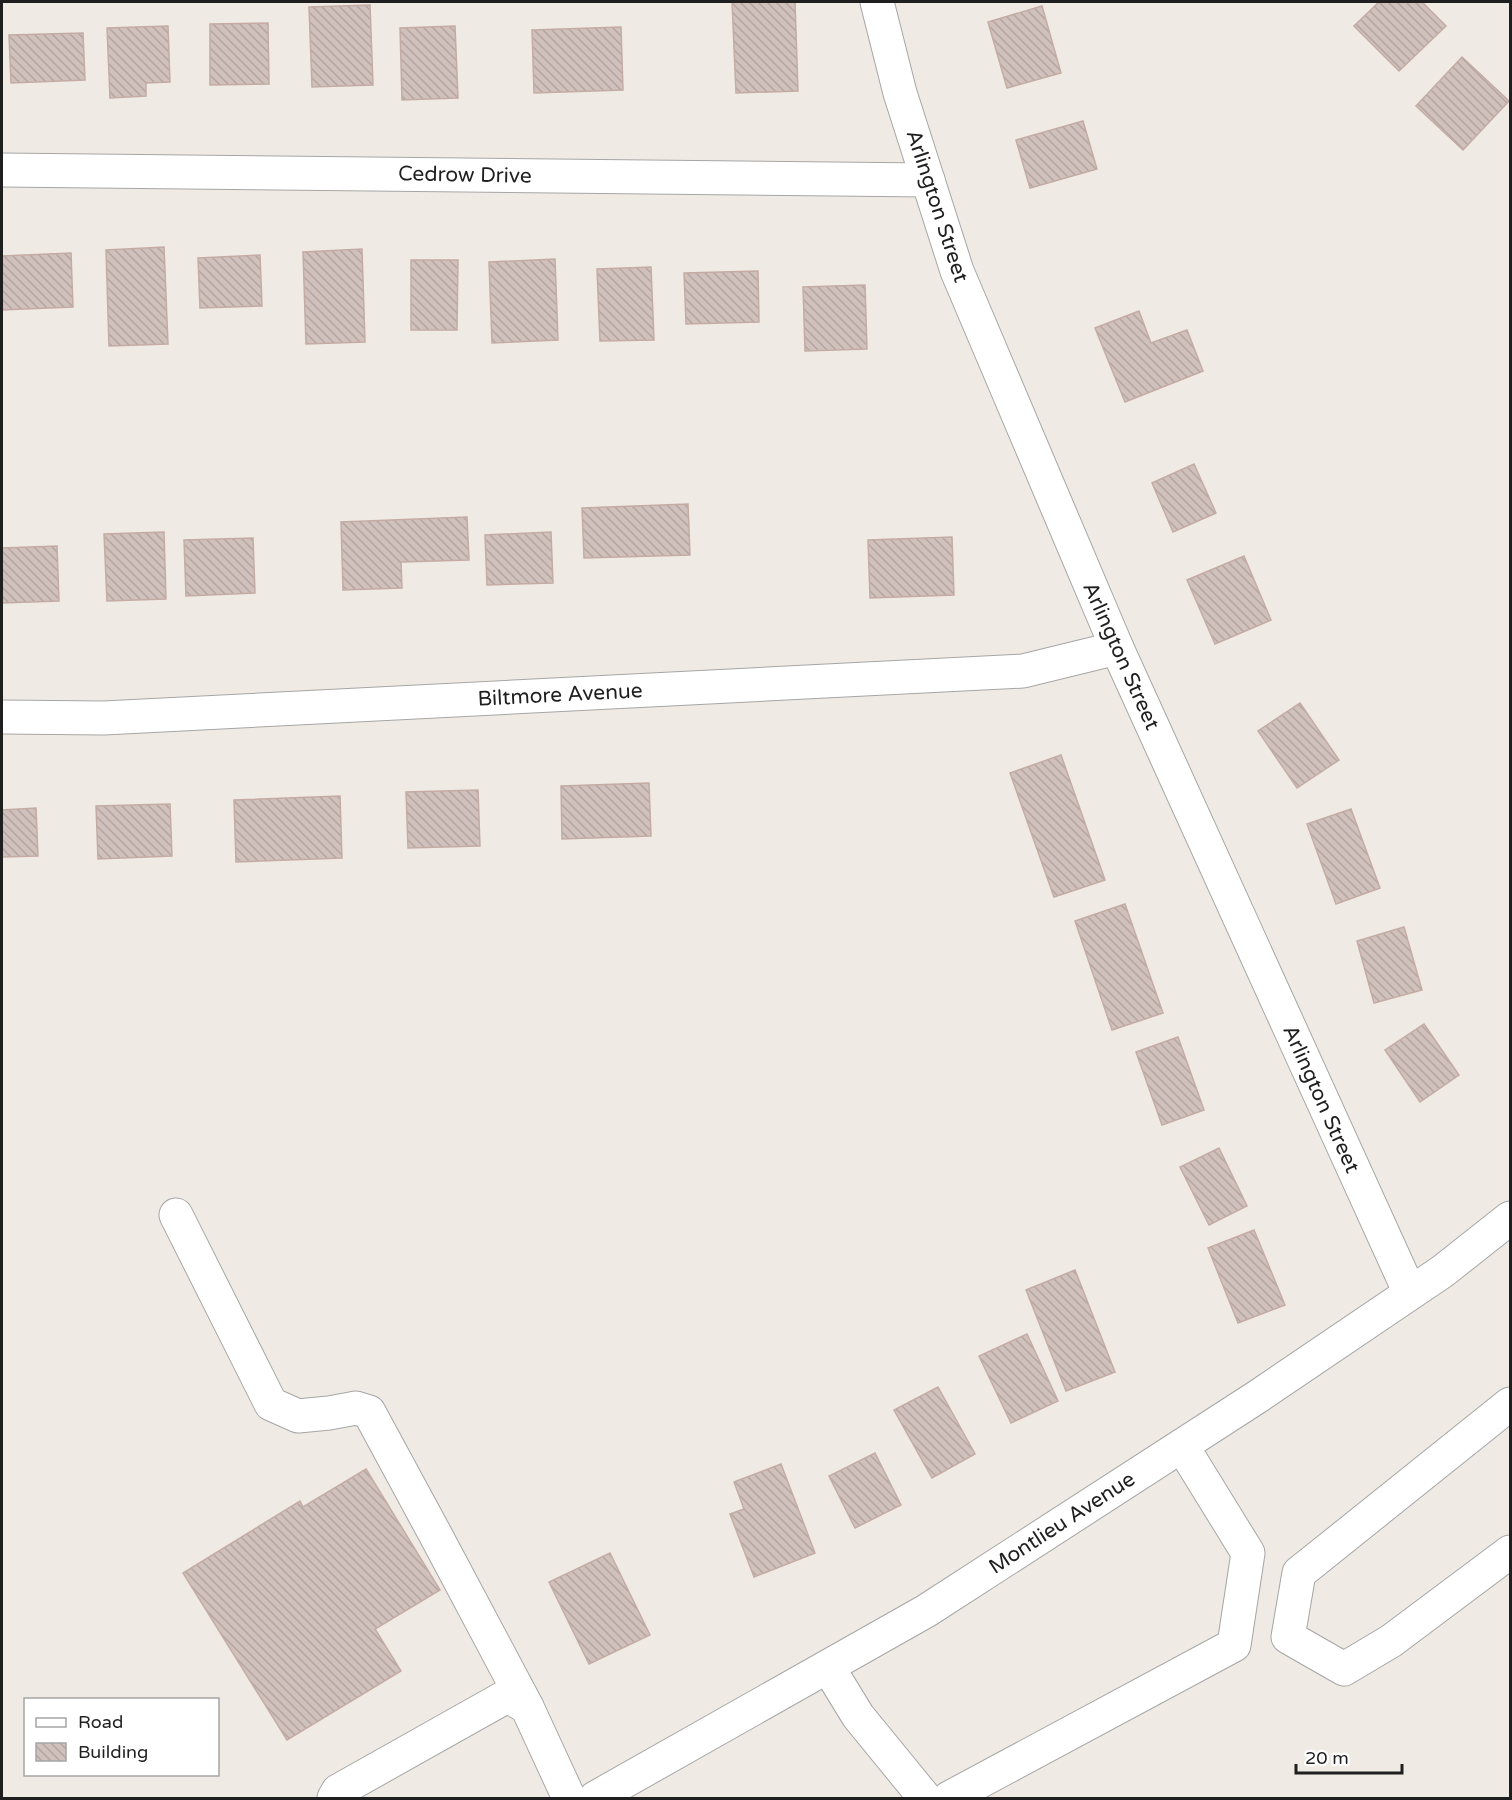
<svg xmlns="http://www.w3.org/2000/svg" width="1512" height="1800" font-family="'Varela Round',sans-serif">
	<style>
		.building { fill: url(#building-back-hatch); stroke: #c4aca4; stroke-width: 1.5 }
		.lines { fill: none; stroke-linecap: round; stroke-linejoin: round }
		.minor-casing { stroke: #a6a6a6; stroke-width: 35 }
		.minor { stroke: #fff; stroke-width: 33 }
		.labels { text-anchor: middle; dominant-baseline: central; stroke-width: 4.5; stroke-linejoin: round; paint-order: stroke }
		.street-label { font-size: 21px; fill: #1f1f1f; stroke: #fff }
	</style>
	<defs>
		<pattern id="building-back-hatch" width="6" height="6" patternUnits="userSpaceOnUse" patternTransform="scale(1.5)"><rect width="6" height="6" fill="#d1c1bc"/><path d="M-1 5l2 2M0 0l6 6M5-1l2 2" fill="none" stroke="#b3a5a1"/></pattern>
	</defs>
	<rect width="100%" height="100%" fill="#f0eae4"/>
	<g class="building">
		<path d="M732 2H795L798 91 736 93Z"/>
		<path d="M1379 2H1422L1446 26 1399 71 1354 26Z"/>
		<path d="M370 5 373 85 312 87 309 7Z"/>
		<path d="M1042 6 1061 73 1007 88 988 22Z"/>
		<path d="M268 23 269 84 210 85V24Z"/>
		<path d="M168 26 170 82 146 83V96L110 98 107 28Z"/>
		<path d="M455 26 458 98 402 100 400 28Z"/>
		<path d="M621 27 623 90 534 93 532 30Z"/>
		<path d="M83 33 85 80 11 83 9 35Z"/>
		<path d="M1462 57 1509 101 1463 150 1416 106Z"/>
		<path d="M1083 121 1097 169 1030 188 1016 140Z"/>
		<path d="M164 247 168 344 109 346 106 250Z"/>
		<path d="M362 249 365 342 306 344 303 252Z"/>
		<path d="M71 253 73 307 2 310V256Z"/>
		<path d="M260 255 262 306 200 308 198 258Z"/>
		<path d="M555 259 558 340 492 343 489 262Z"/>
		<path d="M411 260H458L457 330H411Z"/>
		<path d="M651 267 654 340 600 341 597 269Z"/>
		<path d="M758 271 759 322 686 324 684 273Z"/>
		<path d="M865 285 867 349 805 351 803 287Z"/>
		<path d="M1139 311 1151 343 1187 330 1203 371 1125 402 1095 328Z"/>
		<path d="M1194 464 1216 513 1173 532 1152 483Z"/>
		<path d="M688 504 690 555 584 558 582 508Z"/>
		<path d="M467 517 469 560 401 562 402 588 343 590 341 522Z"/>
		<path d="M164 532 166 599 107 601 104 534Z"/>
		<path d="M551 532 553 583 487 585 485 535Z"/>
		<path d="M952 537 954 595 870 598 868 540Z"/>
		<path d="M253 538 255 593 186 596 184 540Z"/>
		<path d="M57 546 59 601 2 603V548Z"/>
		<path d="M1244 556 1271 620 1215 644 1187 580Z"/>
		<path d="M1300 703 1339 760 1297 788 1258 731Z"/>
		<path d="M1061 755 1105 880 1054 897 1010 773Z"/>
		<path d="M649 783 651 836 562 839 561 786Z"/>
		<path d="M478 790 480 846 408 848 406 792Z"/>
		<path d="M340 796 342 858 236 862 234 800Z"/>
		<path d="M170 804 172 856 98 859 96 806Z"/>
		<path d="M36 808 38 856 2 857V810Z"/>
		<path d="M1351 809 1380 888 1336 904 1307 824Z"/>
		<path d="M1125 904 1163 1013 1112 1030 1075 921Z"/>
		<path d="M1404 927 1422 990 1374 1003 1357 941Z"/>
		<path d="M1424 1024 1459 1075 1420 1102 1385 1050Z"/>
		<path d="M1178 1037 1204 1110 1162 1125 1136 1052Z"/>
		<path d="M1219 1148 1247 1206 1209 1225 1180 1167Z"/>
		<path d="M1254 1230 1285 1305 1238 1323 1208 1248Z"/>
		<path d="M1075 1270 1115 1372 1066 1391 1026 1290Z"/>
		<path d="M1027 1334 1058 1401 1011 1423 979 1356Z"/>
		<path d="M938 1387 975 1454 932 1478 894 1410Z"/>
		<path d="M875 1453 901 1505 855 1528 829 1476Z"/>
		<path d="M781 1464 815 1553 754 1577 730 1514 744 1509 734 1482Z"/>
		<path d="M366 1469 440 1590 375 1629 401 1671 287 1740 183 1573 300 1501 303 1507Z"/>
		<path d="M610 1553 650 1635 589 1664 549 1582Z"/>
	</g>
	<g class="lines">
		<defs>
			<g id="minor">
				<path d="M877 2 900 93 957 271 1117 648 1410 1293"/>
				<path d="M2 170 928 180"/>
				<path d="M2 717 104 718 1023 671 1117 648"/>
				<path d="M176 1215 271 1404 298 1416 329 1413 356 1408 369 1412 434 1532 527 1707"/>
				<path d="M1510 1404 1299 1573 1288 1637 1344 1669 1391 1641 1510 1552"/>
				<path d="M828 1667 858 1716 925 1798"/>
				<path d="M334 1798 338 1791 507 1696 527 1707 569 1798"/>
				<path d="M595 1798 926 1611 1257 1397 1443 1271 1510 1218"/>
				<path d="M949 1798 1234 1645 1248 1553 1182 1446"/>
			</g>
		</defs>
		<use href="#minor" class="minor-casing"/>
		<use href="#minor" class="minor"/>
	</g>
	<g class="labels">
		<g class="street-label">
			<text transform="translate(465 175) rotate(1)">Cedrow Drive</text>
			<text transform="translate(937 206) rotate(72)">Arlington Street</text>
			<text transform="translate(1121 656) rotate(66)">Arlington Street</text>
			<text transform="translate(560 695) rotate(-3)">Biltmore Avenue</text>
			<text transform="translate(1321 1099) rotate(66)">Arlington Street</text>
			<text transform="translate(1062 1523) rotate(-33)">Montlieu Avenue</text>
		</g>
	</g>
	<rect width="1512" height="1800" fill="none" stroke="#1f1f1f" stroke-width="6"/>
	<rect x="24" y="1698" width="195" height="78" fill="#ffffff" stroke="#a5a5a5" stroke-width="1.5"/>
	<rect x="36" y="1718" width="30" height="9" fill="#ffffff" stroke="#a5a5a5" stroke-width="1.5"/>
	<text x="78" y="1728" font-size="18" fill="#1f1f1f">Road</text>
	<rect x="36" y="1743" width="30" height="18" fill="url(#building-back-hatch)" stroke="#a5a5a5" stroke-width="1.5"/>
	<text x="78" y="1758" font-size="18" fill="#1f1f1f">Building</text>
	<path d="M1296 1764v9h106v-9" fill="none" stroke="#1f1f1f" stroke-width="3"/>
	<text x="1305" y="1764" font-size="18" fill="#1f1f1f" stroke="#ffffff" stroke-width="4.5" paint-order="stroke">20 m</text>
</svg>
